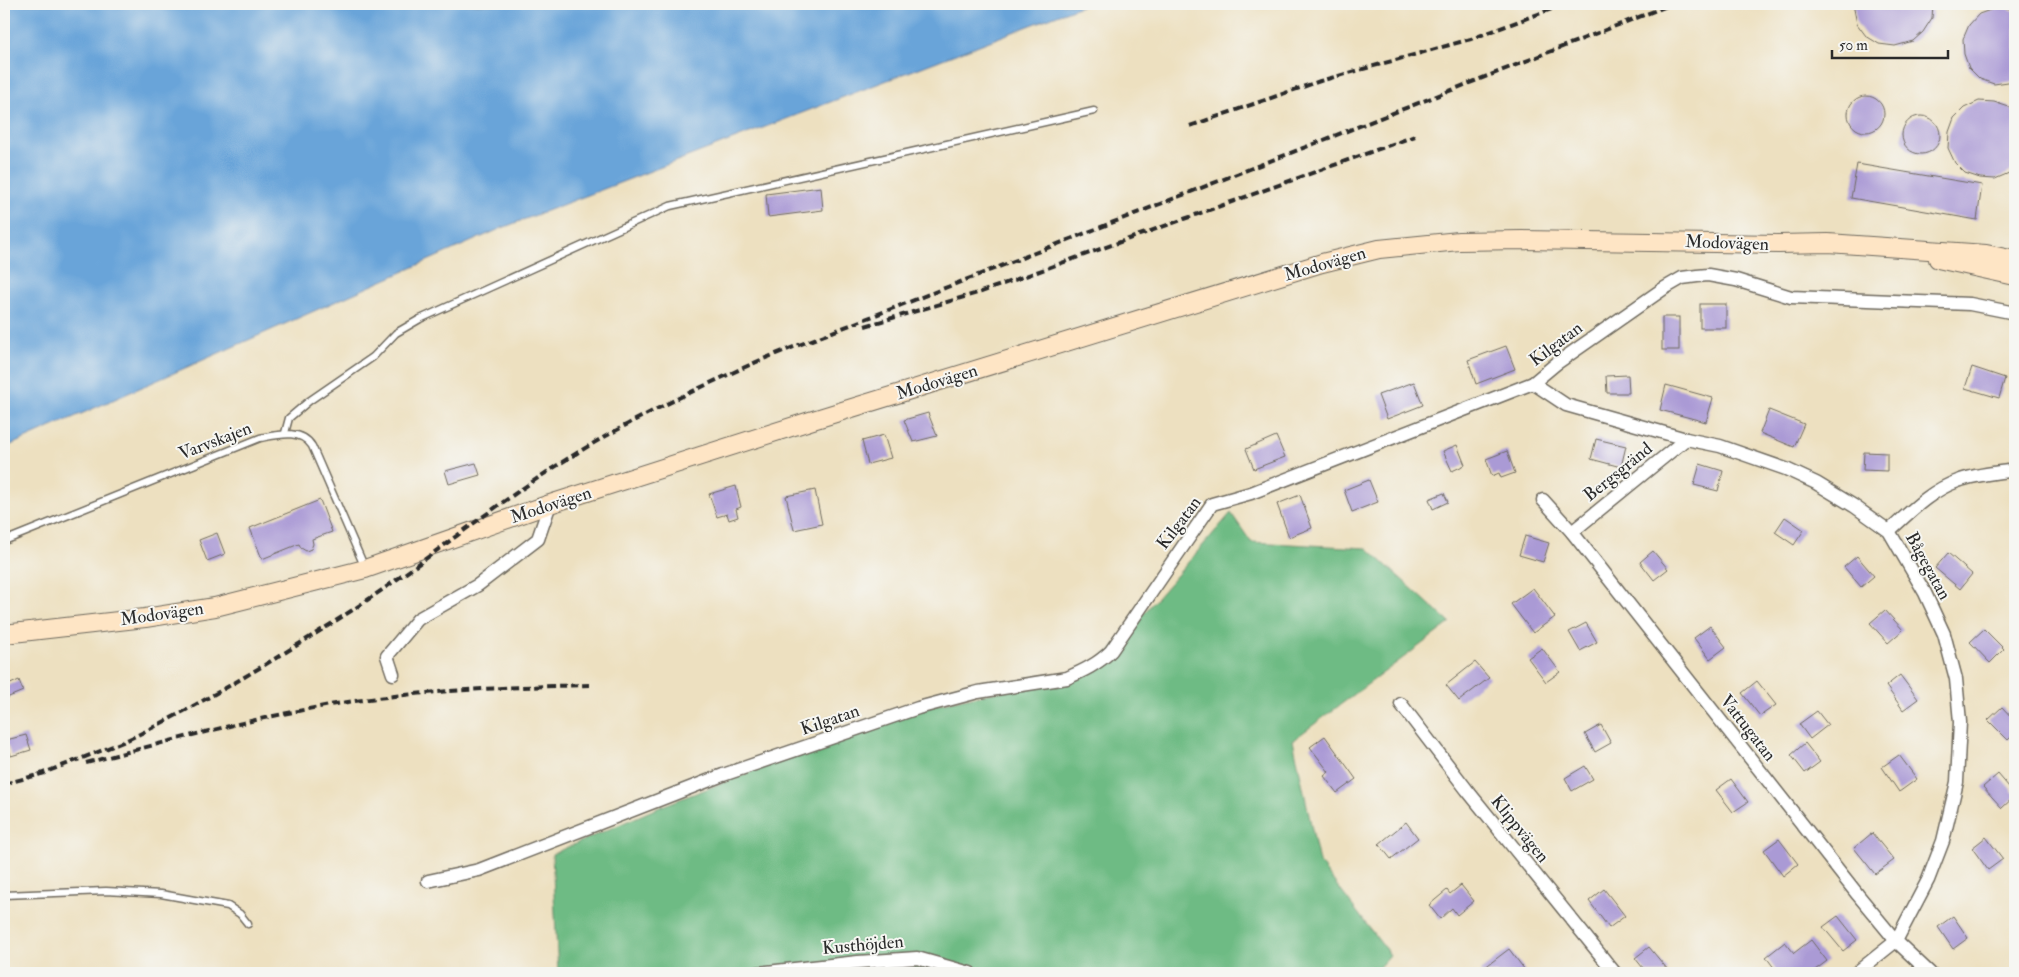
<svg xmlns="http://www.w3.org/2000/svg" width="2019" height="977" font-family="'IM FELL Double Pica',serif">
	<style>
		.forest { fill: #6ebb84; stroke: #4c7358 }
		.water { fill: #69a4d9; stroke: #4a6882 }
		.building { fill: #aa9ad5 }
		.lines { fill: none; stroke-linecap: round; stroke-linejoin: round }
		.lane-casing { stroke: #6f6a5f; stroke-width: 9 }
		.street-casing { stroke: #6f6a5f; stroke-width: 15 }
		.secondary-casing { stroke: #6f6a5f; stroke-width: 20 }
		.lane { stroke: #fff; stroke-width: 6 }
		.street { stroke: #fff; stroke-width: 12 }
		.secondary { stroke: #fee5c5; stroke-width: 18 }
		.rail { stroke: #2b2b2b; stroke-width: 4; stroke-dasharray: 8 4; stroke-linecap: butt }
		.labels { text-anchor: middle; dominant-baseline: central; stroke-width: 4; stroke-linejoin: round; paint-order: stroke }
		.street-label { font-size: 18px; fill: #2b2b2b; stroke: #f6f6f2 }
	</style>
	<rect width="100%" height="100%" fill="#f6f6f2"/>
	<filter id="ink" filterUnits="userSpaceOnUse"><feTurbulence type="fractalNoise" baseFrequency=".02" numOctaves="2"/><feDisplacementMap in="SourceGraphic" scale="10" xChannelSelector="R" yChannelSelector="G"/><feConvolveMatrix kernelMatrix="1 2 1 2 8 2 1 2 1" color-interpolation-filters="sRGB"/></filter>
	<filter id="wash" filterUnits="userSpaceOnUse"><feTurbulence type="fractalNoise" baseFrequency=".0096" numOctaves="4" result="noise"/><feDisplacementMap in="SourceGraphic" scale="20" xChannelSelector="R" yChannelSelector="G"/><feGaussianBlur stdDeviation="1.12" result="paint"/><feColorMatrix in="noise" values="0 0 0 0 0 0 0 0 0 0 0 0 0 0 0 0 0 1.4 0 .05"/><feComposite in="paint" operator="in"/></filter>
	<g filter="url(#wash)">
		<rect width="100%" height="100%" fill="#ede0c0"/>
		<path class="forest" d="M1231 513 1251 542 1367 548 1450 623 1293 740 1319 862 1390 955 1374 973H558L552 854 662 806 918 708 1066 678 1111 651Z"/>
		<path class="water" d="M4 4H1086L502 228 4 448Z"/>
		<g id="blocks">
			<g class="building">
				<path d="M1853 4H1933L1932 18 1923 32 1913 41 1895 46 1879 44 1866 36 1857 24Z"/>
				<path d="M2008 8 2015 11V81L1994 84 1980 79 1969 68 1964 54 1963 39 1969 25 1979 14 1993 9Z"/>
				<circle cx="1866" cy="114" r="18"/>
				<path d="M1979 101 1994 102 2009 107 2015 114V167L2009 173 1995 179 1980 178 1965 173 1955 163 1948 148 1949 132 1954 118 1964 108Z"/>
				<circle cx="1921" cy="135" r="19"/>
				<path d="M1857 164 1982 185 1977 220 1851 198Z"/>
				<path d="M821 187 823 210 768 217 766 194Z"/>
				<rect x="1700" y="304" width="26" height="24"/>
				<rect x="1662" y="317" width="17" height="33"/>
				<path d="M1506 346 1515 369 1476 384 1468 360Z"/>
				<path d="M1972 367 2005 378 1999 398 1965 388Z"/>
				<path d="M1628 375 1629 393H1607L1606 376Z"/>
				<path d="M1414 382 1423 405 1387 419 1378 395Z"/>
				<path d="M1666 385 1713 398 1706 422 1660 410Z"/>
				<path d="M1769 410 1804 424 1794 447 1760 433Z"/>
				<path d="M928 413 937 436 913 442 904 420Z"/>
				<path d="M884 435 891 458 868 464 862 441Z"/>
				<path d="M1276 436 1285 457 1254 469 1246 449Z"/>
				<path d="M1596 439 1626 446 1621 467 1591 459Z"/>
				<path d="M1457 445 1465 465 1452 471 1443 451Z"/>
				<path d="M1507 451 1515 473 1501 478 1499 473 1492 476 1486 459Z"/>
				<path d="M1864 452 1887 453V471L1863 470Z"/>
				<path d="M476 463 480 475 449 484 445 471Z"/>
				<path d="M1700 464 1723 471 1718 491 1694 485Z"/>
				<path d="M1369 480 1378 502 1352 512 1344 490Z"/>
				<path d="M736 486 741 507 736 509 738 517 729 520 727 514 717 517 709 494Z"/>
				<path d="M815 490 822 524 794 530 786 496Z"/>
				<path d="M1444 493 1448 502 1433 509 1429 499Z"/>
				<path d="M1300 495 1312 528 1289 537 1277 504Z"/>
				<path d="M320 500 332 532 312 539 313 544 311 549 306 551 301 548 299 544 262 559 250 528Z"/>
				<path d="M1785 517 1804 530 1794 545 1775 532Z"/>
				<path d="M217 533 225 554 207 561 199 540Z"/>
				<path d="M1525 536 1549 543 1543 562 1519 555Z"/>
				<path d="M1653 551 1668 569 1654 580 1640 562Z"/>
				<path d="M1948 553 1972 574 1960 589 1935 568Z"/>
				<path d="M1857 556 1874 576 1861 587 1844 567Z"/>
				<path d="M1533 588 1555 617 1533 633 1511 604Z"/>
				<path d="M1885 610 1903 630 1888 643 1870 623Z"/>
				<path d="M1586 623 1597 642 1580 651 1569 632Z"/>
				<path d="M1710 626 1726 647 1710 659 1694 638Z"/>
				<path d="M1984 629 2004 649 1990 663 1970 642Z"/>
				<path d="M1542 648 1560 672 1546 682 1528 658Z"/>
				<path d="M1475 662 1489 678 1459 701 1446 685Z"/>
				<path d="M1900 675 1918 699 1903 710 1886 686Z"/>
				<path d="M19 680 23 691 4 699V687Z"/>
				<path d="M1757 681 1776 705 1760 716 1742 693Z"/>
				<path d="M2002 707 2015 721V733L2008 740 1988 720Z"/>
				<path d="M1817 711 1828 725 1810 739 1799 724Z"/>
				<path d="M1601 725 1611 743 1595 752 1585 734Z"/>
				<path d="M26 735 31 750 11 756 6 740Z"/>
				<path d="M1325 736 1356 779 1337 793 1324 776 1329 772 1310 747Z"/>
				<path d="M1805 743 1820 762 1805 773 1791 755Z"/>
				<path d="M1899 755 1917 779 1899 792 1882 767Z"/>
				<path d="M1585 766 1593 779 1572 791 1565 778Z"/>
				<path d="M1998 774 2015 794V796L2002 808 1983 787Z"/>
				<path d="M1731 779 1748 802 1733 812 1716 790Z"/>
				<path d="M1406 822 1418 838 1391 859 1379 844Z"/>
				<path d="M1872 833 1894 860 1875 874 1854 848Z"/>
				<path d="M1986 837 2003 859 1988 870 1972 848Z"/>
				<path d="M1779 839 1798 864 1783 876 1764 850Z"/>
				<path d="M1461 885 1474 901 1457 915 1452 908 1440 919 1429 905 1447 890 1450 894Z"/>
				<path d="M1604 889 1625 916 1609 928 1589 901Z"/>
				<path d="M1838 916 1857 940 1843 951 1823 927Z"/>
				<path d="M1953 916 1968 938 1953 949 1938 927Z"/>
				<path d="M1811 940 1827 961 1811 973H1778L1766 957 1785 942 1794 953Z"/>
				<path d="M1649 947 1668 970 1664 973H1647L1635 958Z"/>
				<path d="M1509 949 1525 970 1520 973H1482L1480 971Z"/>
			</g>
		</g>
	</g>
	<g filter="url(#ink)">
		<use href="#blocks" fill-opacity="0" stroke="#6f6a5f" stroke-width="1"/>
		<g class="lines">
			<defs>
				<g id="lane">
					<path d="M285 433 289 418 309 401 373 357 396 333 420 319 670 206 1094 111"/>
					<path d="M4 541 260 438C277 435 301 428 312 446L365 568"/>
					<path d="M4 895 106 891 161 894 228 906 240 914 248 924"/>
				</g>
				<g id="street">
					<path d="M1533 383 1566 405 1686 439 1720 446 1786 469 1816 483 1854 506 1889 531 1925 593 1944 634 1956 679 1960 722 1957 782 1943 841 1928 880 1896 941 1856 973"/>
					<path d="M1543 500 1572 532 1858 895 1896 941 1930 973"/>
					<path d="M1889 531C1909 513 1931 490 1958 481 1976 474 1996 473 2015 470"/>
					<path d="M1572 532 1686 439"/>
					<path d="M393 674 387 656 418 619 478 585 538 539 550 504"/>
					<path d="M1401 704 1467 790 1615 973"/>
					<path d="M428 881 479 870 723 775 918 708 978 692 1067 678C1083 671 1098 664 1111 651L1212 504 1251 493 1533 383 1557 363 1663 289 1682 278 1697 276 1708 275 1736 280 1791 297 1970 304 2015 313"/>
					<path d="M758 973 858 962 917 958 970 973"/>
				</g>
				<g id="secondary">
					<path d="M1938 259 2015 276"/>
					<path d="M4 634 145 618 215 607 365 569 550 504 813 420 1322 263 1379 249 1459 241 1522 240 1778 244 1828 243 1986 254 2015 260"/>
				</g>
			</defs>
			<use href="#lane" class="lane-casing"/>
			<use href="#street" class="street-casing"/>
			<use href="#secondary" class="secondary-casing"/>
			<use href="#lane" class="lane"/>
			<use href="#street" class="street"/>
			<use href="#secondary" class="secondary"/>
			<g class="rail">
				<path d="M1190 126 1320 81 1471 39 1565 4"/>
				<path d="M865 326 981 292 1415 136"/>
				<path d="M86 763C173 740 260 716 348 702 429 690 509 687 590 685"/>
				<path d="M38 775C67 764 96 753 125 741 160 725 195 705 229 686 270 662 311 637 351 611 418 567 480 516 547 472 615 427 689 392 763 359L1672 4"/>
				<path d="M4 784 45 773"/>
			</g>
		</g>
	</g>
	<g class="labels">
		<g class="street-label">
			<text transform="translate(1727 243) rotate(2)">Modovägen</text>
			<text transform="translate(1325 264) rotate(-16)">Modovägen</text>
			<text transform="translate(1556 344) rotate(-37)">Kilgatan</text>
			<text transform="translate(937 382) rotate(-17)">Modovägen</text>
			<text transform="translate(215 441) rotate(-21)">Varvskajen</text>
			<text transform="translate(1618 472) rotate(-39)">Bergsgränd</text>
			<text transform="translate(551 505) rotate(-18)">Modovägen</text>
			<text transform="translate(1179 523) rotate(-53)">Kilgatan</text>
			<text transform="translate(1928 566) rotate(61)">Bågegatan</text>
			<text transform="translate(162 614) rotate(-8)">Modovägen</text>
			<text transform="translate(830 720) rotate(-19)">Kilgatan</text>
			<text transform="translate(1748 728) rotate(52)">Vattugatan</text>
			<text transform="translate(1520 829) rotate(51)">Klippvägen</text>
			<text transform="translate(863 945) rotate(-5)">Kusthöjden</text>
		</g>
	</g>
	<rect width="2019" height="977" fill="none" stroke="#f6f6f2" stroke-width="20"/>
	<path d="M1832 50v8h116v-8" fill="none" stroke="#2b2b2b" stroke-width="2.5"/>
	<text x="1839" y="50" font-size="15" fill="#2b2b2b" stroke="#f6f6f2" stroke-width="4" paint-order="stroke">50 m</text>
</svg>
